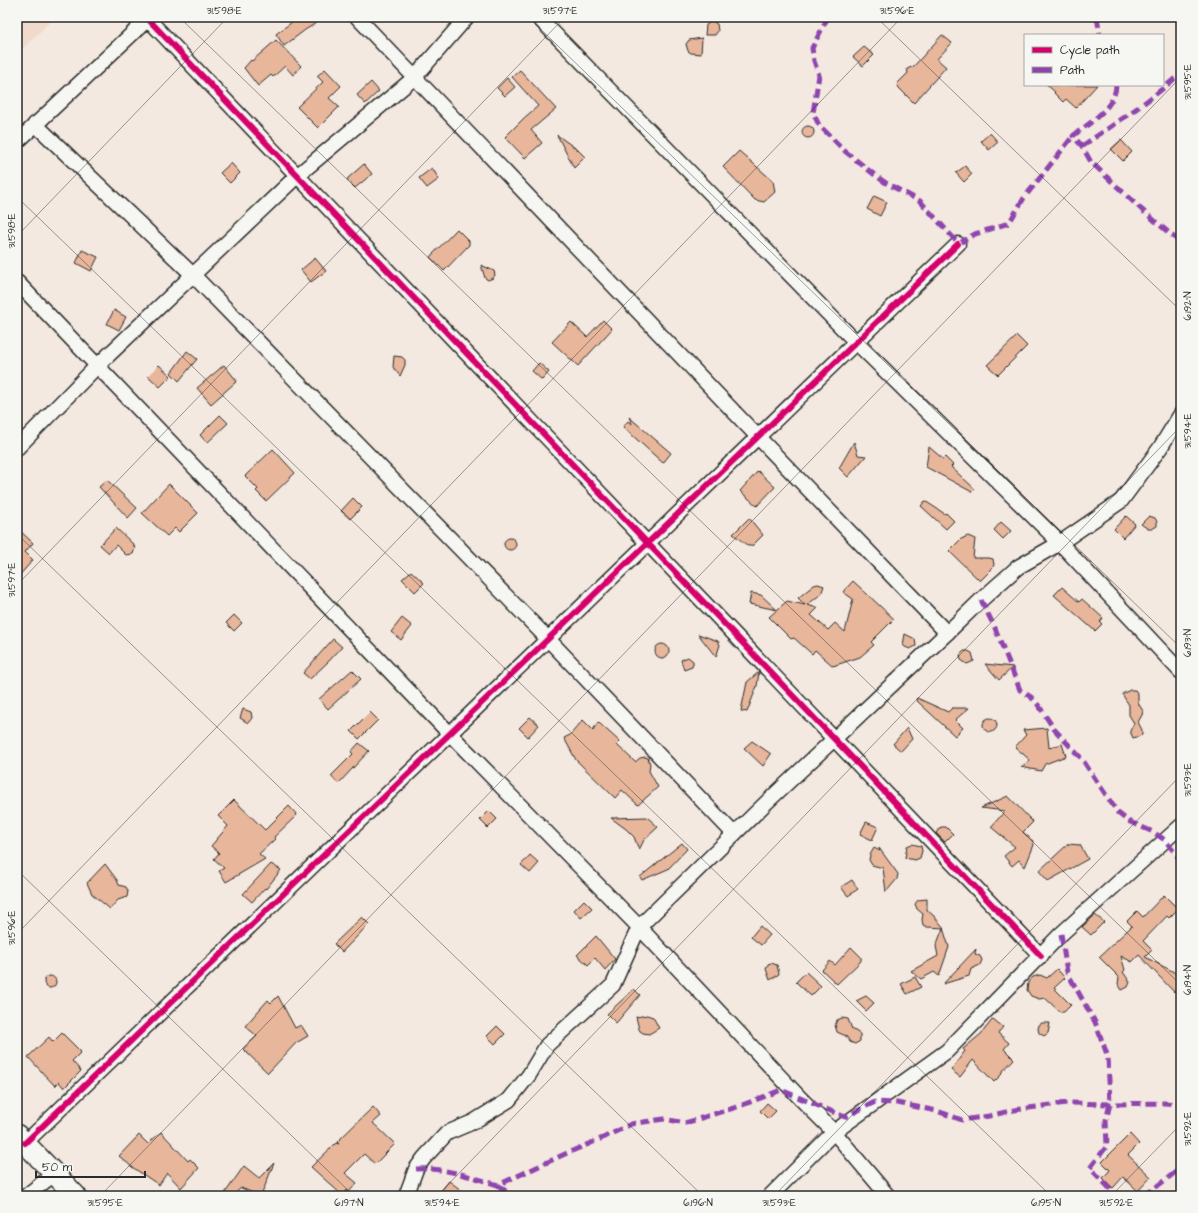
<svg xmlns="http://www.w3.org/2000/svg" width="1198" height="1213" font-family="'Architects Daughter',sans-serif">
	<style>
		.built { fill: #f0dacb }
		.building { fill: #e8b69a; stroke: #2b2b2b }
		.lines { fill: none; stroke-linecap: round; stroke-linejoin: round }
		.street-casing { stroke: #2b2b2b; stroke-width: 17 }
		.secondary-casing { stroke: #2b2b2b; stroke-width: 23 }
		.street { stroke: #f6f6f2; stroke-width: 14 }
		.secondary { stroke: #f6f6f2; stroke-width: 20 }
		.quiet { stroke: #8e44ad; stroke-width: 5; stroke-dasharray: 10 5; stroke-linecap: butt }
		.cycleway-casing { stroke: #f6f6f2; stroke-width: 8 }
		.cycleway { stroke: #d6006c; stroke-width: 6 }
		.ticks { fill: none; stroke: #2b2b2b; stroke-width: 1; stroke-opacity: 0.45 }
		.neatline { fill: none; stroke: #2b2b2b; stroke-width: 1.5 }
		.ticks-label { font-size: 10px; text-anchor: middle; fill: #2b2b2b }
	</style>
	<rect width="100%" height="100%" fill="#f3e9e0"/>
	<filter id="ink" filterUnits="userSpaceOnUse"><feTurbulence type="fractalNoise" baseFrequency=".025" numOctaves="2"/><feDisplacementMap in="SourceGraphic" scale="8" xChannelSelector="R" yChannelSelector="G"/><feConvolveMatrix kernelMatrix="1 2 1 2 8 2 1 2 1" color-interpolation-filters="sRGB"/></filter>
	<g filter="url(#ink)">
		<path class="built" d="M17 17H55L17 54Z"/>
		<g class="building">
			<path d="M289 17H326L305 30 284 46 276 34 292 22Z"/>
			<path d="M712 21 717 24 718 31 715 35H705L706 25Z"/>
			<path d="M942 35 952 43 937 59 946 67 914 103 899 88 897 84 908 73 907 69 914 66Z"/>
			<path d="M702 38 701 54 691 53 688 51 686 44 689 40Z"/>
			<path d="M276 40 301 66 293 75 285 66 273 77 271 75 258 86 244 68 251 60 252 61Z"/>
			<path d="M864 47 874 55 863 66 853 57Z"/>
			<path d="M325 69 341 86 329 98 339 107 318 128 297 107 323 82 317 76Z"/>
			<path d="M520 70 556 109 531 130 542 143 525 158 505 137 524 118 538 106 512 77Z"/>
			<path d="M507 78 515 87 505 96 497 88Z"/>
			<path d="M371 82 379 91 365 104 357 95Z"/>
			<path d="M1047 85H1097L1076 108 1066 99 1063 102 1054 93 1055 92Z"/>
			<circle cx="808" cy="132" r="6"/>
			<path d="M990 133 998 142 989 150 981 141Z"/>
			<path d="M557 135 578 150 585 157 574 168Z"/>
			<path d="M1121 140 1132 152 1123 161 1111 149Z"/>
			<path d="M739 151 773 181 775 192 764 202 755 200 723 167Z"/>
			<path d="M231 163 240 173 230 183 220 173Z"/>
			<path d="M364 164 372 174 355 188 347 179Z"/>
			<path d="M965 166 972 174 964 182 956 173Z"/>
			<path d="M432 168 439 179 427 188 419 178Z"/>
			<path d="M874 196 887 202 880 216 867 209Z"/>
			<path d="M457 229 469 241V245L444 271 430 257Z"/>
			<path d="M82 250 98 257 91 271 76 263Z"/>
			<path d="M315 258 326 271 311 282 301 270Z"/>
			<path d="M481 265 494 271 495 275 493 278 488 280 485 278Z"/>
			<path d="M114 310 126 317 119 330 107 324Z"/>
			<path d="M603 320 612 329 578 366 552 342 571 322 587 337Z"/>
			<path d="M1017 336 1027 346 998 375 987 365Z"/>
			<path d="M187 351 197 359 179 381 171 373Z"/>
			<path d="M394 356 402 357 405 360V365L400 376 393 367Z"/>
			<path d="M539 363 549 372 542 380 532 371Z"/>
			<path d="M159 365 171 376 160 387 148 376Z"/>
			<path d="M224 365 237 381 211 404 197 388Z"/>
			<path d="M220 415 228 423 207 443 200 435Z"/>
			<path d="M629 417 671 453 663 463 623 427 628 421 632 424Z"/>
			<path d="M854 442 858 455 866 456 848 477 839 468Z"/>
			<path d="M929 447 943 459 945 457 953 465 951 467 975 489 972 492 926 467Z"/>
			<path d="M273 449 295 473 266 501 256 491 258 489 245 476Z"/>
			<path d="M758 471 775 487 757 506 740 491Z"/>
			<path d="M107 480 137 508 128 518 99 487Z"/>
			<path d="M169 484 198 513 179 532 175 528 167 536 142 513Z"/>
			<path d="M353 498 362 507 350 519 341 511Z"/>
			<path d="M925 501 945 514 946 513 954 521 946 529 921 506Z"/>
			<path d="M1126 516 1135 524 1123 538 1114 529Z"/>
			<path d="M1149 516 1155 518 1157 522V526L1152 529H1148L1141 524Z"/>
			<path d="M749 518 763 535 752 546H748L733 534Z"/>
			<path d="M1001 522 1011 531 1003 539 994 530Z"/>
			<path d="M17 528 33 543 25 552 33 560 17 578Z"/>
			<path d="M116 528 133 544 135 548 133 554 126 555 116 545 109 553 100 545Z"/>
			<path d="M968 536 975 539 973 558H989L993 559 994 565 991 570 980 581 949 551 961 539Z"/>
			<circle cx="510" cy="544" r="6"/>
			<path d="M411 571 424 583 415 592 402 579Z"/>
			<path d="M853 581 894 619 871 642 874 645 860 657 833 666 815 650 812 654 794 638 791 639 769 617 787 601 805 605 798 598 814 585 818 584 824 586 821 594 807 605 818 608 811 615 828 630 835 623 845 632 853 599 843 592Z"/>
			<path d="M1062 587 1079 602 1082 599 1103 618 1100 622 1102 624 1095 631 1054 595Z"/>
			<path d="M751 593 761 595 777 610 749 604Z"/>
			<path d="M234 615 242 623 234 631 226 623Z"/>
			<path d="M402 618 412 626 401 640 391 632Z"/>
			<path d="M698 634 718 641 720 645 716 657Z"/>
			<path d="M905 634 915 639 916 646 910 649 905 647 903 645Z"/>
			<path d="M333 639 342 647 330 660 310 679 303 673Z"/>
			<circle cx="662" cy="651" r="7"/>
			<path d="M964 651H968L972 653 974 661 967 664 961 660 960 655Z"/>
			<path d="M688 657 693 661V664L692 667 684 670 681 660Z"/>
			<path d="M985 664 1013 667 999 680Z"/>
			<path d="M352 670 361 679 328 709 319 699Z"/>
			<path d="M759 672 757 686 747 712 741 711 747 682Z"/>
			<path d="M1130 690H1135L1138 694V703L1143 711 1142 715 1138 722 1142 730V734L1140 736 1133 738 1130 731 1134 723 1129 715V705L1122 694Z"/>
			<path d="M917 698 948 712 952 708H969L955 720 963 728 955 736 916 700Z"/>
			<path d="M243 709 251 712 252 718 248 723 240 718Z"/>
			<path d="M370 712 378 720 359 739 351 731Z"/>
			<path d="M530 717 539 725 528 737 519 728Z"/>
			<circle cx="990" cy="725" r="7"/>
			<path d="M583 720 593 730 598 722 620 742 617 745 635 762 640 758 645 757 648 758 650 764 649 771 658 787 638 805 622 790 615 798 576 760 564 738 570 735Z"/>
			<path d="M907 728 912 739 901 751 893 744Z"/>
			<path d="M1047 728 1049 748 1062 744 1066 756 1045 764 1041 771 1021 767 1030 760 1015 747 1026 735 1023 730Z"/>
			<path d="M752 741 771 754 763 766 744 748Z"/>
			<path d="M359 743 369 751 338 784 331 776 353 754 351 752Z"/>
			<path d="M1008 796 1033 822 1023 832 1033 841 1034 845 1025 867 1019 860 1012 866 1004 856 1015 847 991 827 1005 811 981 808Z"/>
			<path d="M234 800 265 830 289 806 297 815 274 837 275 839 259 854 265 859 226 882 219 871 224 868 214 859 219 853 211 846 228 826 218 816Z"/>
			<path d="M489 811 497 819 488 828 480 820Z"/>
			<path d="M647 817 658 827 644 840 639 850 634 837 626 829 611 818Z"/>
			<path d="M866 822 878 827 872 840 860 834Z"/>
			<path d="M941 827H946L953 834 945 842 936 833Z"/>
			<path d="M682 843 687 849 668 869 642 880 640 877Z"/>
			<path d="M912 844 921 846 922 851 920 858 915 860 905 858 907 846Z"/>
			<path d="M1068 844 1080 845 1088 859 1048 881 1039 871Z"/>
			<path d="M874 848 880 851 879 848 898 874 897 879 886 892 883 868 872 865 869 860 870 855Z"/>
			<path d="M530 855 539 863 530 873 521 865Z"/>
			<path d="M105 864 117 880 119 885 126 887 128 891 127 897 118 900 110 909 92 894 87 883Z"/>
			<path d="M271 864 281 870 266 889 265 888 252 902 243 894Z"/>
			<path d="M852 880 858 889 848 896 841 887Z"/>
			<path d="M1164 895 1178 909 1169 918 1167 916 1143 941 1152 950 1145 957 1174 972 1181 980V986L1174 992 1139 955 1132 962 1121 956 1125 970 1123 972 1130 982 1128 987 1122 990 1118 984 1119 977 1099 957 1132 926 1127 921 1137 911 1143 917Z"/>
			<path d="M927 899V910L934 916 944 928 927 927 923 925 922 920 923 914 917 909 915 904 918 900Z"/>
			<path d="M584 900 592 908 581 918 574 910Z"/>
			<path d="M1095 915 1104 922 1091 935 1082 927Z"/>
			<path d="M362 917 369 924 342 952 334 944Z"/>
			<path d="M760 926 770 935 761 945 751 937Z"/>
			<path d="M943 928 949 947 939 976 934 972 921 979 911 971 938 956 936 946Z"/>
			<path d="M596 936 615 959 605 970 595 958 588 965 577 955Z"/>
			<path d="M851 947 861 957V961L837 984 822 970 830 961 835 965Z"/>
			<path d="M976 949 975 954 980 956 982 960 980 965 971 969 969 976 943 984Z"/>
			<path d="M771 963 777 965 779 974 770 980 766 969 768 964Z"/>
			<path d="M1057 969 1065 978 1054 988 1071 1005 1064 1012H1060L1045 998 1039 999 1031 996 1027 990 1028 982 1033 977 1040 975 1047 978Z"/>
			<path d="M806 972 821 986 811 996 796 982Z"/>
			<circle cx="50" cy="982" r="6"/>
			<path d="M915 977 921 987 907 994 901 984Z"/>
			<path d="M634 989 640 995 616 1023 607 1014Z"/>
			<path d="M278 996 295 1028 301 1025 308 1036 296 1043 268 1073 243 1049 257 1036 245 1026 268 1000 271 1003Z"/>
			<path d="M866 996 874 1003 866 1011 856 1001Z"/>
			<path d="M647 1015 653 1017 659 1028 649 1034 643 1033 640 1031 639 1029 636 1017Z"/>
			<path d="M842 1018 848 1019 852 1029 860 1034V1041L855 1044 850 1042 846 1036 837 1032 835 1025 837 1020Z"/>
			<path d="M993 1019 1003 1027 998 1033 1009 1043 1004 1049 1014 1059 1001 1073 1002 1074 994 1082 973 1060 960 1077 951 1070 965 1051 963 1049 981 1034Z"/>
			<path d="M1042 1023H1050L1048 1033 1044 1036 1039 1033 1038 1029 1039 1025Z"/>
			<path d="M497 1026 505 1034 495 1044 487 1036Z"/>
			<path d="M62 1033 81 1052 72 1061 81 1071 64 1088 59 1082 55 1086 28 1057 49 1037 53 1042Z"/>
			<path d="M767 1103 776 1111 768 1119 760 1111Z"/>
			<path d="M373 1107 381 1116 373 1123 395 1144 375 1164 364 1154 345 1173 357 1183 349 1192 347 1190 342 1195 311 1167 336 1143 339 1144 337 1142Z"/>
			<path d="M161 1132 188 1161 190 1159 199 1168 181 1188 167 1173 159 1185 132 1167 119 1156 139 1135 148 1144Z"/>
			<path d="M1130 1134 1139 1144 1128 1155 1151 1177 1138 1191 1123 1177 1113 1188 1103 1178 1110 1170 1102 1162Z"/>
			<path d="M274 1163 261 1196 241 1188 232 1196H223L244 1166 259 1178Z"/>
			<path d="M449 1181 469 1196H437Z"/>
		</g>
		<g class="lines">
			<defs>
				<g id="street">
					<path d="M357 17 758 437 947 633"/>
					<path d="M538 17 856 342 1060 543 1181 672"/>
					<path d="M148 19 1041 956"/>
					<path d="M35 124 193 275 548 639 734 834"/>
					<path d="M17 142 150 17"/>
					<path d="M17 282 450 734 639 927 800 1098 834 1132 888 1196"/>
					<path d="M17 448 97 366 298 175 414 78 467 17"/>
					<path d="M25 1143 958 244"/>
					<path d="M26 1196 54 1174"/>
					<path d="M406 1196 416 1169 424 1158 447 1133 473 1122 509 1100 529 1075 547 1045 613 985 639 927 768 801 947 633 981 600 1018 567 1060 543 1121 501 1160 448 1181 414"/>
					<path d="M770 1196 834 1132 947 1051 1061 934 1181 826"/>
				</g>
				<path id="secondary" d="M17 1135 76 1196"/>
			</defs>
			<use href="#street" class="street-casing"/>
			<use href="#secondary" class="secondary-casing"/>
			<use href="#street" class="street"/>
			<use href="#secondary" class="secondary"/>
			<g class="quiet">
				<path d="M828 17 812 48 814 61 819 75 813 113 819 125 846 152 876 176 886 183 920 201 958 243"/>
				<path d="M1097 17 1100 35"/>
				<path d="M1116 85C1116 107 1088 124 1073 136L1082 146 1091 162 1142 210 1181 243"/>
				<path d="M1082 146C1116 123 1150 101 1181 73"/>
				<path d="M958 244 975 234 1009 223 1024 198 1073 136"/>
				<path d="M981 600 995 628 1020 690 1031 697 1039 706 1054 729 1082 759 1118 813 1128 821 1153 832 1165 840 1181 861"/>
				<path d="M1061 934 1067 972 1095 1022 1108 1057 1110 1104 1106 1120 1107 1146 1090 1168 1117 1196"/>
				<path d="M416 1169C444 1167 471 1177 498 1185L565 1154 605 1137 631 1124 664 1119 685 1123 740 1106 781 1090 845 1117 875 1102 897 1103 937 1111 962 1120 989 1116 1014 1110 1067 1103 1110 1104 1164 1103 1177 1104 1181 1106"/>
				<path d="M498 1185 512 1196"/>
				<path d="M1144 1196 1181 1168"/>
			</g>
			<defs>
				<g id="cycleway">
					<path d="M148 19 1041 956"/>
					<path d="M25 1143 958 244"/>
				</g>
			</defs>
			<use href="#cycleway" class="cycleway-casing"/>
			<use href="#cycleway" class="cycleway"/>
		</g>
	</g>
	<path class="ticks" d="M179 17 1181 985M528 17 1181 648M876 17 1181 311M17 197 1051 1196M17 236 228 17M17 534 703 1196M17 585 565 17M17 870 354 1196M17 934 902 17M100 1196 1181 77M437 1196 1181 426M774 1196 1181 775M1111 1196 1181 1124"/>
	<rect width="1198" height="1213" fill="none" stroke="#f6f6f2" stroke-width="44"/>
	<rect x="1024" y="34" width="140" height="52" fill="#f6f6f2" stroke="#a5a5a2"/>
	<rect x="1032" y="47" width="20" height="6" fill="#d6006c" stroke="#a5a5a2"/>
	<text x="1060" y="54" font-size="12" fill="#2b2b2b">Cycle path</text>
	<rect x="1032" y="67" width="20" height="6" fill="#8e44ad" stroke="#a5a5a2"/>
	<text x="1060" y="74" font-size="12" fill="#2b2b2b">Path</text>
	<path d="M36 1171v6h109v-6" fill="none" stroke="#2b2b2b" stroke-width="2"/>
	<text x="42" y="1171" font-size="12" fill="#2b2b2b" stroke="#f6f6f2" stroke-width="3" paint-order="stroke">50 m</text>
	<rect x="22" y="22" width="1154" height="1169" class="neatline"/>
	<g class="ticks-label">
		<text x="224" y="14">31.598°E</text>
		<text x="560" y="14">31.597°E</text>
		<text x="897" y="14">31.596°E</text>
		<text transform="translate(1187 82) rotate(-90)" y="4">31.595°E</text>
		<text transform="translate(11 231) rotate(-90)" y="4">31.598°E</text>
		<text transform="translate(1187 306) rotate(-90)" y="4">6.192°N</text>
		<text transform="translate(1187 431) rotate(-90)" y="4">31.594°E</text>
		<text transform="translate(11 580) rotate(-90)" y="4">31.597°E</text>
		<text transform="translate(1187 643) rotate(-90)" y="4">6.193°N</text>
		<text transform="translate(1187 780) rotate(-90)" y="4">31.593°E</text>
		<text transform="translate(11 928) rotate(-90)" y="4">31.596°E</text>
		<text transform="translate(1187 980) rotate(-90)" y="4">6.194°N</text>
		<text transform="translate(1187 1129) rotate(-90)" y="4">31.592°E</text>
		<text x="105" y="1206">31.595°E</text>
		<text x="349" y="1206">6.197°N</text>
		<text x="442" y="1206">31.594°E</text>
		<text x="698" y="1206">6.196°N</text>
		<text x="779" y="1206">31.593°E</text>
		<text x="1046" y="1206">6.195°N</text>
		<text x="1116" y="1206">31.592°E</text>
	</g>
</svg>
